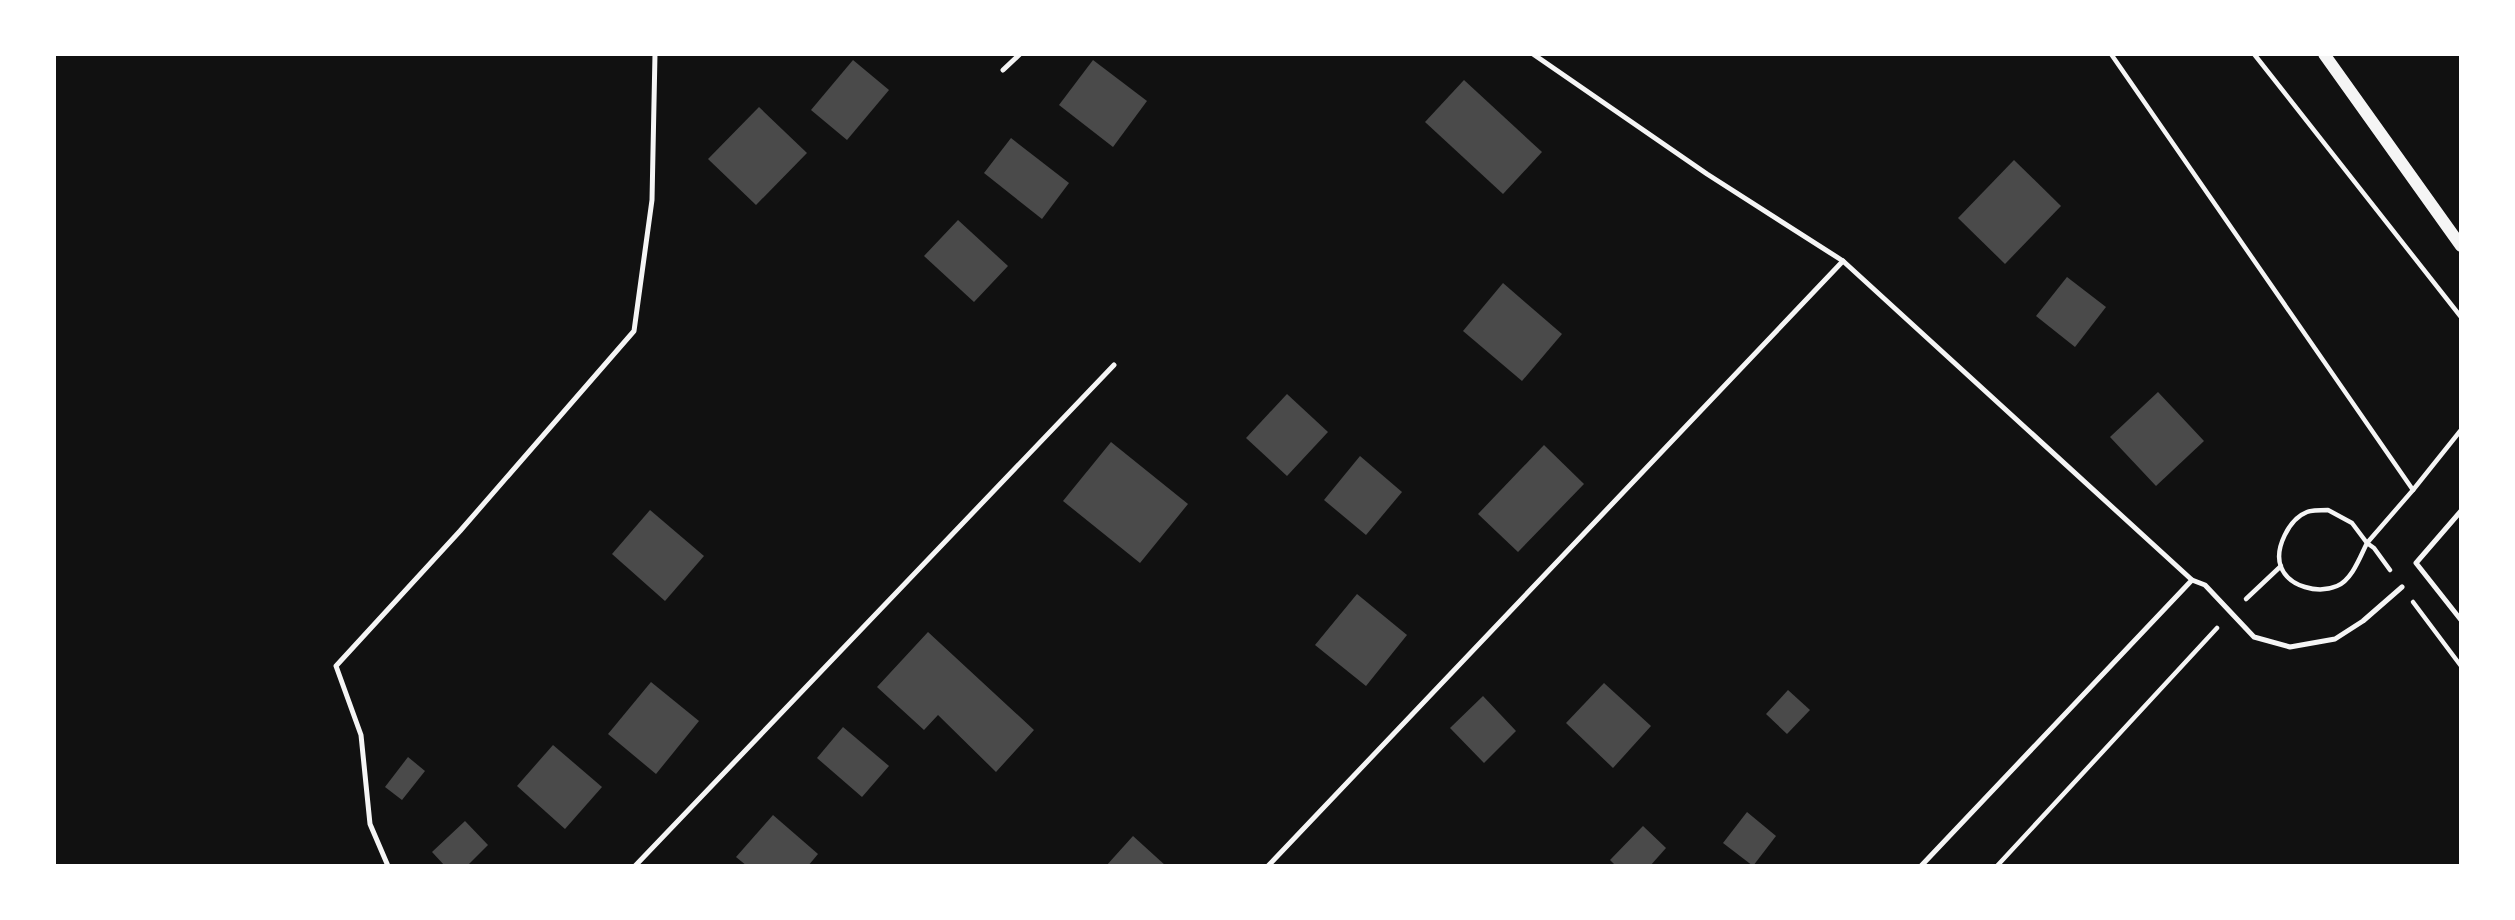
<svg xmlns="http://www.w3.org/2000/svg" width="2515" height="920" font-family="'PT Sans',sans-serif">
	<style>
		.building { fill: #4a4a4a }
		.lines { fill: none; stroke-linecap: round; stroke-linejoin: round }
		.path { stroke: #f5f5f5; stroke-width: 4.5 }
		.service { stroke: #f5f5f5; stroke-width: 5 }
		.tertiary { stroke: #f5f5f5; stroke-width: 12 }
	</style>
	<rect width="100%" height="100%" fill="#111"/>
	<g class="building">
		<path d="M853 60 889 90 847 140 811 110Z"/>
		<path d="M1093 60 1147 101 1113 147 1059 105Z"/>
		<path d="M1464 80 1542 152 1503 194 1425 122Z"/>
		<path d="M759 107 807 153 756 205 708 159Z"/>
		<path d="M1011 138 1069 183 1042 219 984 173Z"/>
		<path d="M2014 160 2061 206 2005 264 1958 218Z"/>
		<path d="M958 220 1008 266 974 302 924 256Z"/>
		<path d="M2067 277 2106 307 2075 347 2036 316Z"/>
		<path d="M1503 283 1562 334 1522 381 1463 331Z"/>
		<path d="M2158 392 2204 441 2156 486 2110 437Z"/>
		<path d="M1287 394 1328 432 1287 476 1246 438Z"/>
		<path d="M1111 442 1188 504 1140 563 1063 501Z"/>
		<path d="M1544 445 1584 484 1518 552 1478 514Z"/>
		<path d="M1360 456 1402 492 1366 535 1324 500Z"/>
		<path d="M650 510 704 556 665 601 612 554Z"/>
		<path d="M1357 594 1407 635 1366 686 1315 645Z"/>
		<path d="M928 632 1034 730 996 772 938 715 924 730 877 687Z"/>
		<path d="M651 682 699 721 656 774 608 734Z"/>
		<path d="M1604 683 1651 726 1613 768 1566 723Z"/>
		<path d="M1788 690 1810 710 1787 734 1766 714Z"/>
		<path d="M1483 696 1516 731 1484 763 1450 728Z"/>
		<path d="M843 727 889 766 862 797 817 758Z"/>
		<path d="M553 745 602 787 565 829 517 786Z"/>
		<path d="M408 757 425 771 402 800 385 787Z"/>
		<path d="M1747 812 1776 836 1753 866 1723 843Z"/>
		<path d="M773 815 818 854 808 866H747L736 857Z"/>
		<path d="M465 821 488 845 467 866H445L432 852Z"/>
		<path d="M1643 826 1666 848 1650 866H1616L1610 860Z"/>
		<path d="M1133 836 1166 866H1106Z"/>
	</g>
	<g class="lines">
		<g class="path">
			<path d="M2111 54 2413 490"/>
			<path d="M2254 54 2461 317"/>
			<path d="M2328 510 2352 523 2367 543C2360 557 2352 580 2337 586 2318 594 2289 587 2281 567 2274 549 2289 519 2307 512 2312 510 2322 510 2328 510Z"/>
			<path d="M2390 570 2374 548 2367 543 2413 490 2461 430"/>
			<path d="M2246 599 2281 566"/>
			<path d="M2413 602 2461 666"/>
			<path d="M1997 866 2217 628"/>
		</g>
		<g class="service">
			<path d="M1533 54 1707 174 1843 261 2192 580 1921 866"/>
			<path d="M1003 70 1020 54"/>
			<path d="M2461 511 2416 563 2461 620"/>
			<path d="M2192 580 2205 585 2254 637 2290 647 2335 639 2363 621 2402 587"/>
			<path d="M388 866 370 824 361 735 336 666 460 531 634 331 652 200 655 54"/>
			<path d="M635 866 1114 365"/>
			<path d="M1268 866 1843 261"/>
		</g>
		<path class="tertiary" d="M2324 54 2461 246"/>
	</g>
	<rect width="2515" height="920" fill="none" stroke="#ffffff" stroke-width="112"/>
</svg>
